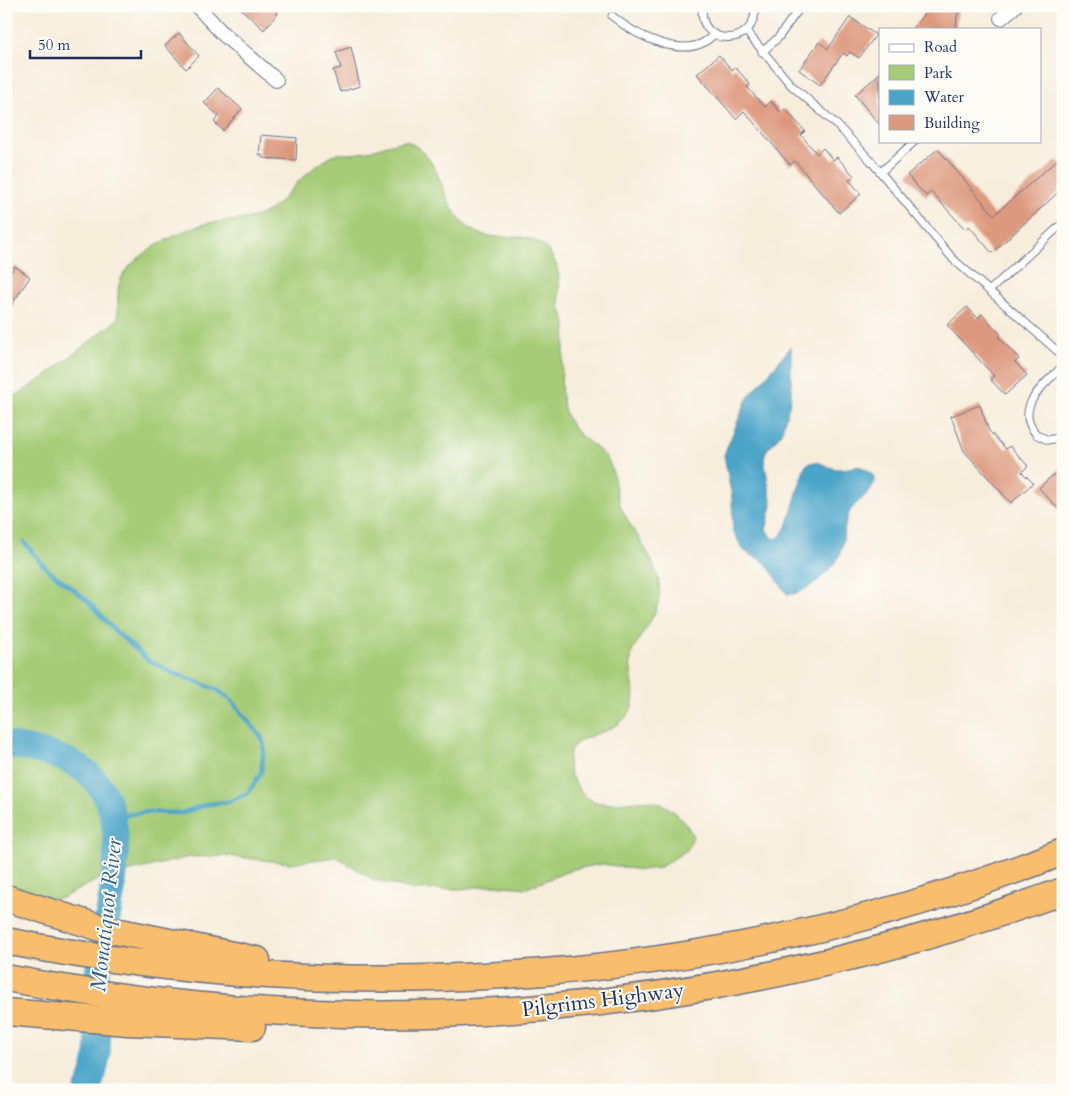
<svg xmlns="http://www.w3.org/2000/svg" width="1069" height="1096" font-family="Cardo,serif">
	<style>
		.green { fill: #a6cc77; stroke: #607e6a }
		.water { fill: #4ba5c9; stroke: #336a94 }
		.lines { fill: none; stroke-linecap: round; stroke-linejoin: round }
		.stream { stroke: #4ba5c9; stroke-width: 4.5 }
		.river { stroke: #4ba5c9; stroke-width: 26 }
		.building { fill: #dd997e }
		.service-casing { stroke: #68728a; stroke-width: 9 }
		.minor-casing { stroke: #68728a; stroke-width: 16 }
		.motorway-casing { stroke: #68728a; stroke-width: 29 }
		.service { stroke: #fff; stroke-width: 7 }
		.minor { stroke: #fff; stroke-width: 14 }
		.motorway { stroke: #f9be6d; stroke-width: 26 }
		.labels { text-anchor: middle; dominant-baseline: central; stroke-width: 4; stroke-linejoin: round; paint-order: stroke }
		.street-label { font-size: 21px; fill: #1b2f5e; stroke: #fdfcf7 }
		.water-label { font-size: 22px; font-style: italic; fill: #2e5e89; stroke: #fdfcf7 }
	</style>
	<rect width="100%" height="100%" fill="#fdfcf7"/>
	<filter id="ink" filterUnits="userSpaceOnUse"><feTurbulence type="fractalNoise" baseFrequency=".02" numOctaves="2"/><feDisplacementMap in="SourceGraphic" scale="10" xChannelSelector="R" yChannelSelector="G"/><feConvolveMatrix kernelMatrix="1 2 1 2 8 2 1 2 1" color-interpolation-filters="sRGB"/></filter>
	<filter id="wash" filterUnits="userSpaceOnUse"><feTurbulence type="fractalNoise" baseFrequency=".0096" numOctaves="4" result="noise"/><feDisplacementMap in="SourceGraphic" scale="20" xChannelSelector="R" yChannelSelector="G"/><feGaussianBlur stdDeviation="1.12" result="paint"/><feColorMatrix in="noise" values="0 0 0 0 0 0 0 0 0 0 0 0 0 0 0 0 0 1.4 0 .05"/><feComposite in="paint" operator="in"/></filter>
	<g filter="url(#wash)">
		<rect width="100%" height="100%" fill="#f7eddb"/>
		<path class="green" d="M406 141C447 158 436 206 472 230 498 247 533 222 553 258 562 274 558 286 560 304 560 312 566 318 566 327 565 356 554 392 569 421 577 437 595 444 606 457 616 471 614 491 621 507 633 536 667 568 658 603 654 622 633 643 631 657 628 678 642 698 626 717 606 741 559 730 570 773 572 779 576 784 580 790 597 814 627 798 651 801 670 804 686 820 693 837L687 850 659 868 640 870 603 864 574 869 527 888 494 885 461 889 415 890 374 880 337 857 290 863 227 856 190 857 101 878 62 898 49 899 6 884V402L42 379 117 320C120 307 115 292 121 279 131 255 184 228 209 223 229 220 248 222 268 211 282 203 289 190 300 180 311 169 324 161 337 153 362 158 381 144 406 141Z"/>
		<path class="water" d="M791 347V398L781 434 766 451 764 459 772 505 766 530 774 539 779 538 788 524 805 466C819 456 823 468 838 469 853 470 860 459 874 477 874 496 857 498 849 513 843 526 844 543 840 554 834 569 803 597 787 594L765 562 744 551 733 531 732 497 724 455 747 399Z"/>
		<g class="lines">
			<path class="stream" d="M24 542 46 568 86 599 115 631 148 660 173 673 216 689 232 701 262 738 264 746 261 773 248 793 228 802 208 804 182 813 144 812 113 817"/>
			<path class="river" d="M6 744C31 750 60 753 82 769 146 813 101 924 96 985 92 1028 108 1045 87 1090"/>
		</g>
		<g id="blocks">
			<g class="building">
				<path d="M238 6H271L278 13 264 30Z"/>
				<path d="M930 6H951L959 13 957 16 956 29H912Z"/>
				<path d="M850 17 876 35 859 58 850 52 847 56 843 53 820 85 799 70 819 42 828 49Z"/>
				<path d="M179 33 199 56 186 69 165 46Z"/>
				<path d="M351 47 360 86 340 92 333 70 341 68 336 52Z"/>
				<path d="M719 55 732 70 735 67 750 84 747 87 765 107 771 101 781 113 785 109 805 131 801 135 817 154 823 148 833 160 837 157 854 176 849 180 861 194 839 213 795 161 790 165 744 111 736 119 697 74Z"/>
				<path d="M880 73V125L855 95Z"/>
				<path d="M218 88 242 109 223 131 214 122 219 116 204 103Z"/>
				<path d="M261 135 297 138 296 160 262 158V155H259Z"/>
				<path d="M938 149 994 215 1057 160 1063 166V188L992 253 969 226 965 229 931 192 926 196 907 175Z"/>
				<path d="M15 266 30 277 6 313V279Z"/>
				<path d="M967 307 978 318 982 314 1001 335 999 337 1019 359 1015 362 1027 375 1005 395 990 379 994 376 947 325Z"/>
				<path d="M980 405 989 431 1006 449 1010 446 1028 466 1022 472 1033 483 1011 503 964 451 951 416Z"/>
				<path d="M1063 466V514L1039 488Z"/>
			</g>
		</g>
	</g>
	<g filter="url(#ink)">
		<use href="#blocks" fill-opacity="0" stroke="#68728a" stroke-width="1"/>
		<g class="lines">
			<defs>
				<g id="service">
					<path d="M703 6C695 47 758 49 755 6"/>
					<path d="M612 16C635 35 688 64 714 34"/>
					<path d="M746 31 791 85 837 125 871 161 953 259 1063 356"/>
					<path d="M762 52 778 38 801 6"/>
					<path d="M881 172 915 141"/>
					<path d="M989 291 1063 223"/>
					<path d="M1063 366C1044 385 1012 408 1037 435L1048 440 1063 437"/>
				</g>
				<g id="minor">
					<path d="M197 6 223 34 276 80"/>
					<path d="M1001 18 1015 6"/>
				</g>
				<g id="motorway">
					<path d="M6 898 101 928 257 960"/>
					<path d="M6 941C359 1011 728 984 1063 852"/>
					<path d="M6 978C368 1047 717 1018 1063 891"/>
					<path d="M6 1012 128 1022 252 1027"/>
				</g>
			</defs>
			<use href="#service" class="service-casing"/>
			<use href="#minor" class="minor-casing"/>
			<use href="#motorway" class="motorway-casing"/>
			<use href="#service" class="service"/>
			<use href="#minor" class="minor"/>
			<use href="#motorway" class="motorway"/>
		</g>
	</g>
	<g class="labels">
		<g class="street-label">
			<text transform="translate(603 1000) rotate(-7)">Pilgrims Highway</text>
		</g>
		<g class="water-label">
			<text transform="translate(106 915) rotate(-84)">Monatiquot River</text>
		</g>
	</g>
	<rect width="1069" height="1096" fill="none" stroke="#fdfcf7" stroke-width="25"/>
	<rect x="879" y="28" width="162" height="115" fill="#fdfcf7" stroke="#a3aaba"/>
	<rect x="889" y="44" width="25" height="8" fill="#ffffff" stroke="#a3aaba"/>
	<text x="924" y="52" font-size="15" fill="#1b2f5e">Road</text>
	<rect x="889" y="65" width="25" height="15" fill="#a6cc77" stroke="#a3aaba"/>
	<text x="924" y="78" font-size="15" fill="#1b2f5e">Park</text>
	<rect x="889" y="90" width="25" height="15" fill="#4ba5c9" stroke="#a3aaba"/>
	<text x="924" y="102" font-size="15" fill="#1b2f5e">Water</text>
	<rect x="889" y="115" width="25" height="15" fill="#dd997e" stroke="#a3aaba"/>
	<text x="924" y="128" font-size="15" fill="#1b2f5e">Building</text>
	<path d="M30 50v8h111v-8" fill="none" stroke="#1b2f5e" stroke-width="2.5"/>
	<text x="38" y="50" font-size="15" fill="#1b2f5e" stroke="#fdfcf7" stroke-width="4" paint-order="stroke">50 m</text>
</svg>
